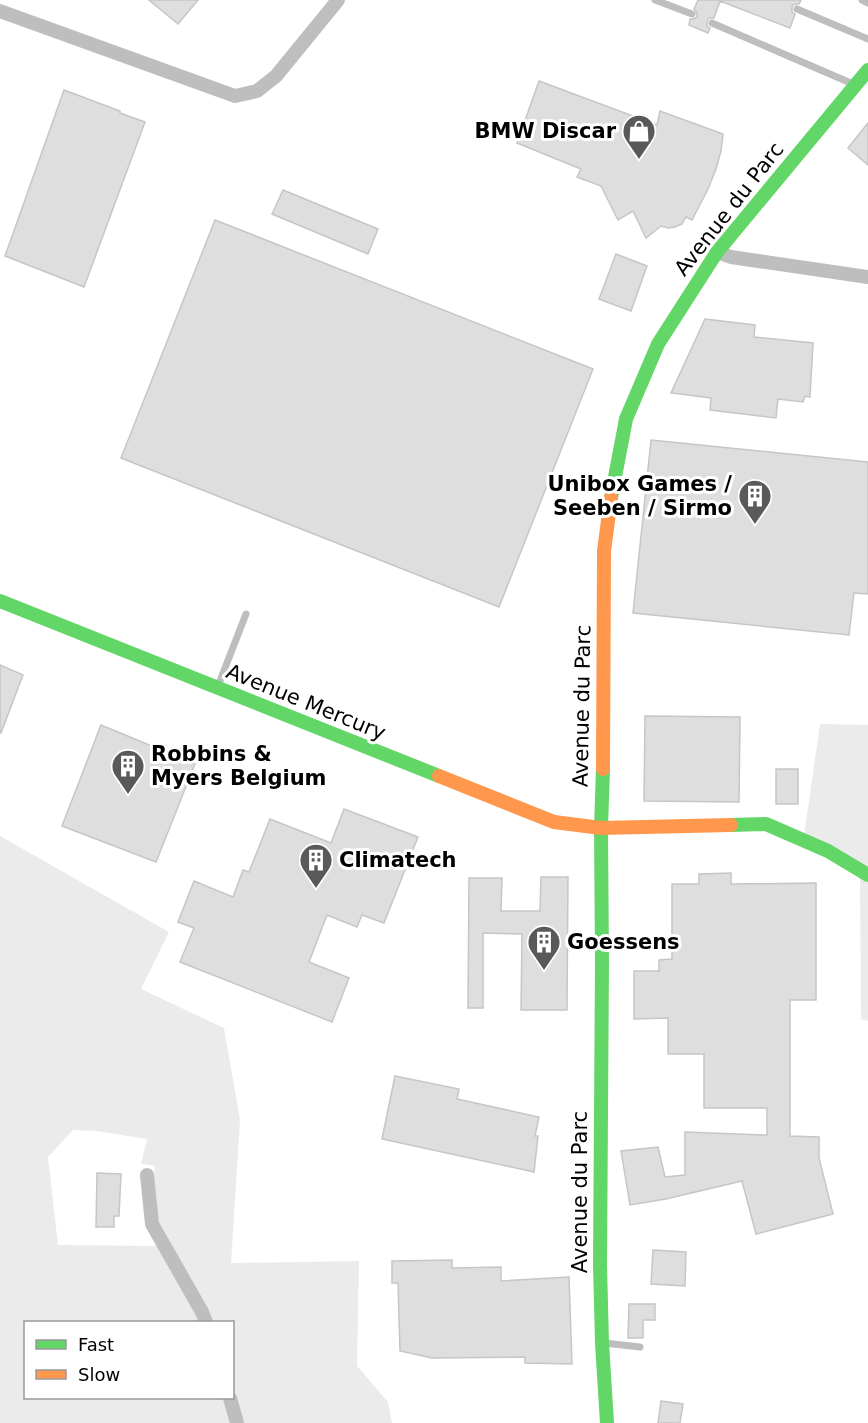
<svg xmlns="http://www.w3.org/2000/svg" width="868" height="1423" font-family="'DejaVu Sans',sans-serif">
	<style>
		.green { fill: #ebebeb }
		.building { fill: #dedede; stroke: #c6c6c6; stroke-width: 1.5 }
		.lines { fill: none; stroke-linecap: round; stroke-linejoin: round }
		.lane { stroke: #bebebe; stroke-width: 7 }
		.street { stroke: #bebebe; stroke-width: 14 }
		.fast { stroke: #63d668; stroke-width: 14 }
		.slow { stroke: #ff974d; stroke-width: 14 }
		.labels { text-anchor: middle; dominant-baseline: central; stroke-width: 6; stroke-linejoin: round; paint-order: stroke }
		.poi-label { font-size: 21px; font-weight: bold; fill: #000; stroke: #fff; text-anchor: start }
		.street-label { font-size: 21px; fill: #000; stroke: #fff }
	</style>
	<rect width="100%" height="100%" fill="#fff"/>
	<g class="green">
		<path d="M820 724 868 725V876L804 836Z"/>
		<path d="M0 836 169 932 141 989 224 1028 240 1120 231 1263 359 1261 357 1366 388 1402 392 1423H241L233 1395 232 1322H210L166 1241 151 1207 155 1166 141 1164 147 1139 96 1131 73 1130 48 1157 58 1245 160 1246 200 1322H26V1398H226L232 1423H0Z"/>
		<path d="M860 876 868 881V1021L861 1019Z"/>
	</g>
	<g class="building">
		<path d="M149 0H198L178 24Z"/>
		<path d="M698 0H801L799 4H794L792 7V12L795 14 790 28 720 1 714 18H709L707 21V26L710 28 708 33 689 25 690 19H693L697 17V13L694 9Z"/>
		<path d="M539 81 657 125 660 111 723 134 721 151 716 169 708 189 692 220 686 217 682 224 675 227 668 228 661 226 646 238 633 211 618 220 601 186 577 177 581 169 517 143Z"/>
		<path d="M64 90 120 111V113L145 122 84 287 5 256Z"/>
		<path d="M868 123V165L848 148Z"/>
		<path d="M283 190 378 229 368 254 272 214Z"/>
		<path d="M215 220 593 369 499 607 121 458Z"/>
		<path d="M616 254 647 266 631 311 599 299Z"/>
		<path d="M705 319 755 325 754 337 813 343 810 397 805 396 803 402 778 399 776 418 710 410 711 398 671 393Z"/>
		<path d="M651 440 868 462V594L854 593 849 635 633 613Z"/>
		<path d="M0 665 23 675 1 733H0Z"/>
		<path d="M645 716 740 717 739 802 644 801Z"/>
		<path d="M101 725 195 764 156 862 62 826Z"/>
		<rect x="776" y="769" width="22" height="35"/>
		<path d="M344 809 418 837 384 923 362 915 357 927 327 915 309 962 349 978 332 1022 180 962 194 928 178 922 194 881 233 897 243 870 249 872 270 819 331 843Z"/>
		<path d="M731 873V884L816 883V1000H790V1136L819 1137V1158L833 1214 756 1234 742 1181 666 1199 630 1205 621 1151 658 1147 665 1177 685 1175V1132L767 1135V1108H704V1054H668V1018L634 1019V971H659V960L672 959V884H699V874Z"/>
		<path d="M541 877H568L567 1010H521L522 934 483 933V1008H468L469 878H502L501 911H540Z"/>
		<path d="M395 1076 459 1089 457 1099 539 1117 535 1136H538L534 1172 382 1139Z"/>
		<path d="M97 1173 121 1174 119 1216H114V1227H96Z"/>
		<path d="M653 1250 686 1252 685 1286 651 1284Z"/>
		<path d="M452 1260V1268L501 1267V1281L569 1277 572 1364 525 1363V1357L432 1358 400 1351 398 1283H392V1261Z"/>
		<path d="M629 1304H655V1320H643V1338H628Z"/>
		<path d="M661 1401 683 1404 680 1423H658Z"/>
	</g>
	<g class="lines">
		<g class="lane">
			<path d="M655 0 692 14"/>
			<path d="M862 0 868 3"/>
			<path d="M797 9 868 39"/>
			<path d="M712 23 853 84"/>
			<path d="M218 686 246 614"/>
			<path d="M604 1343 640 1347"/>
		</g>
		<g class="street">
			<path d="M0 11 235 96 257 91 276 76 338 0"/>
			<path d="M717 252 731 257 868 277"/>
			<path d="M147 1175 152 1224 202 1312 206 1322"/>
			<path d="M230 1398 237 1423"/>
		</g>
		<g class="fast">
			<path d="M611 498 626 419 658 344 717 252 868 70"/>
			<path d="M0 601 439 776"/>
			<path d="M603 769 601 828 602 962 600 1265 602 1343 607 1423"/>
			<path d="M731 825 766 824 828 851 868 875"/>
		</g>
		<g class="slow">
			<path d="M603 769 604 551 611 498"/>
			<path d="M439 776 554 822 601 828 731 825"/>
		</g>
	</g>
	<defs>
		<symbol id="shop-pin" viewBox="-11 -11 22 30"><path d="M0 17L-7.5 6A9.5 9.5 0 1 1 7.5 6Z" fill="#595959" stroke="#fff"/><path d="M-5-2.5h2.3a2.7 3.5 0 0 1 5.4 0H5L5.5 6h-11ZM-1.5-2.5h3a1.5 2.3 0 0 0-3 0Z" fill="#fff"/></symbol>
		<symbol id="building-pin" viewBox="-11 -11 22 30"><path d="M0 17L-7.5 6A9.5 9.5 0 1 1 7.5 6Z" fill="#595959" stroke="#fff"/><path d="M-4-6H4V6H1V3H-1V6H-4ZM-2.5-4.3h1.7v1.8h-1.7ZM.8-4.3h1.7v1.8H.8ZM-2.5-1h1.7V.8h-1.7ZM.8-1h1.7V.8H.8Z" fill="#fff"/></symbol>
	</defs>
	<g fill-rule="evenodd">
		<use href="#shop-pin" x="620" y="112" width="38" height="52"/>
		<use href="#building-pin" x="736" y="477" width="38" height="52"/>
		<use href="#building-pin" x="109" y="747" width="38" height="52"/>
		<use href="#building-pin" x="297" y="841" width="38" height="52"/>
		<use href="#building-pin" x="525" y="923" width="38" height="52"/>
	</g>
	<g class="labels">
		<g class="poi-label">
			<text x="616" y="131" text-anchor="end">BMW Discar</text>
			<text x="732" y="484" text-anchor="end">Unibox Games /<tspan x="732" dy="24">Seeben / Sirmo</tspan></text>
			<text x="151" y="754">Robbins &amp;<tspan x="151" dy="24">Myers Belgium</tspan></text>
			<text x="339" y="860">Climatech</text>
			<text x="567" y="942">Goessens</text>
		</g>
		<g class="street-label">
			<text transform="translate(729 209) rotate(-52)">Avenue du Parc</text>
			<text transform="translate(306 702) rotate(22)">Avenue Mercury</text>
			<text transform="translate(582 706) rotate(-89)">Avenue du Parc</text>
			<text transform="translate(580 1192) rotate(-90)">Avenue du Parc</text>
		</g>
	</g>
	<rect x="24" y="1321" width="210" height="78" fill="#ffffff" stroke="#999999" stroke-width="1.5"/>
	<rect x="36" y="1340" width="30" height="9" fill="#63d668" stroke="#999999" stroke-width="1.5"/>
	<text x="78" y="1351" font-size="18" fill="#000000">Fast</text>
	<rect x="36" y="1370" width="30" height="9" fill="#ff974d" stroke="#999999" stroke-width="1.5"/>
	<text x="78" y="1381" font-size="18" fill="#000000">Slow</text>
</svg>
